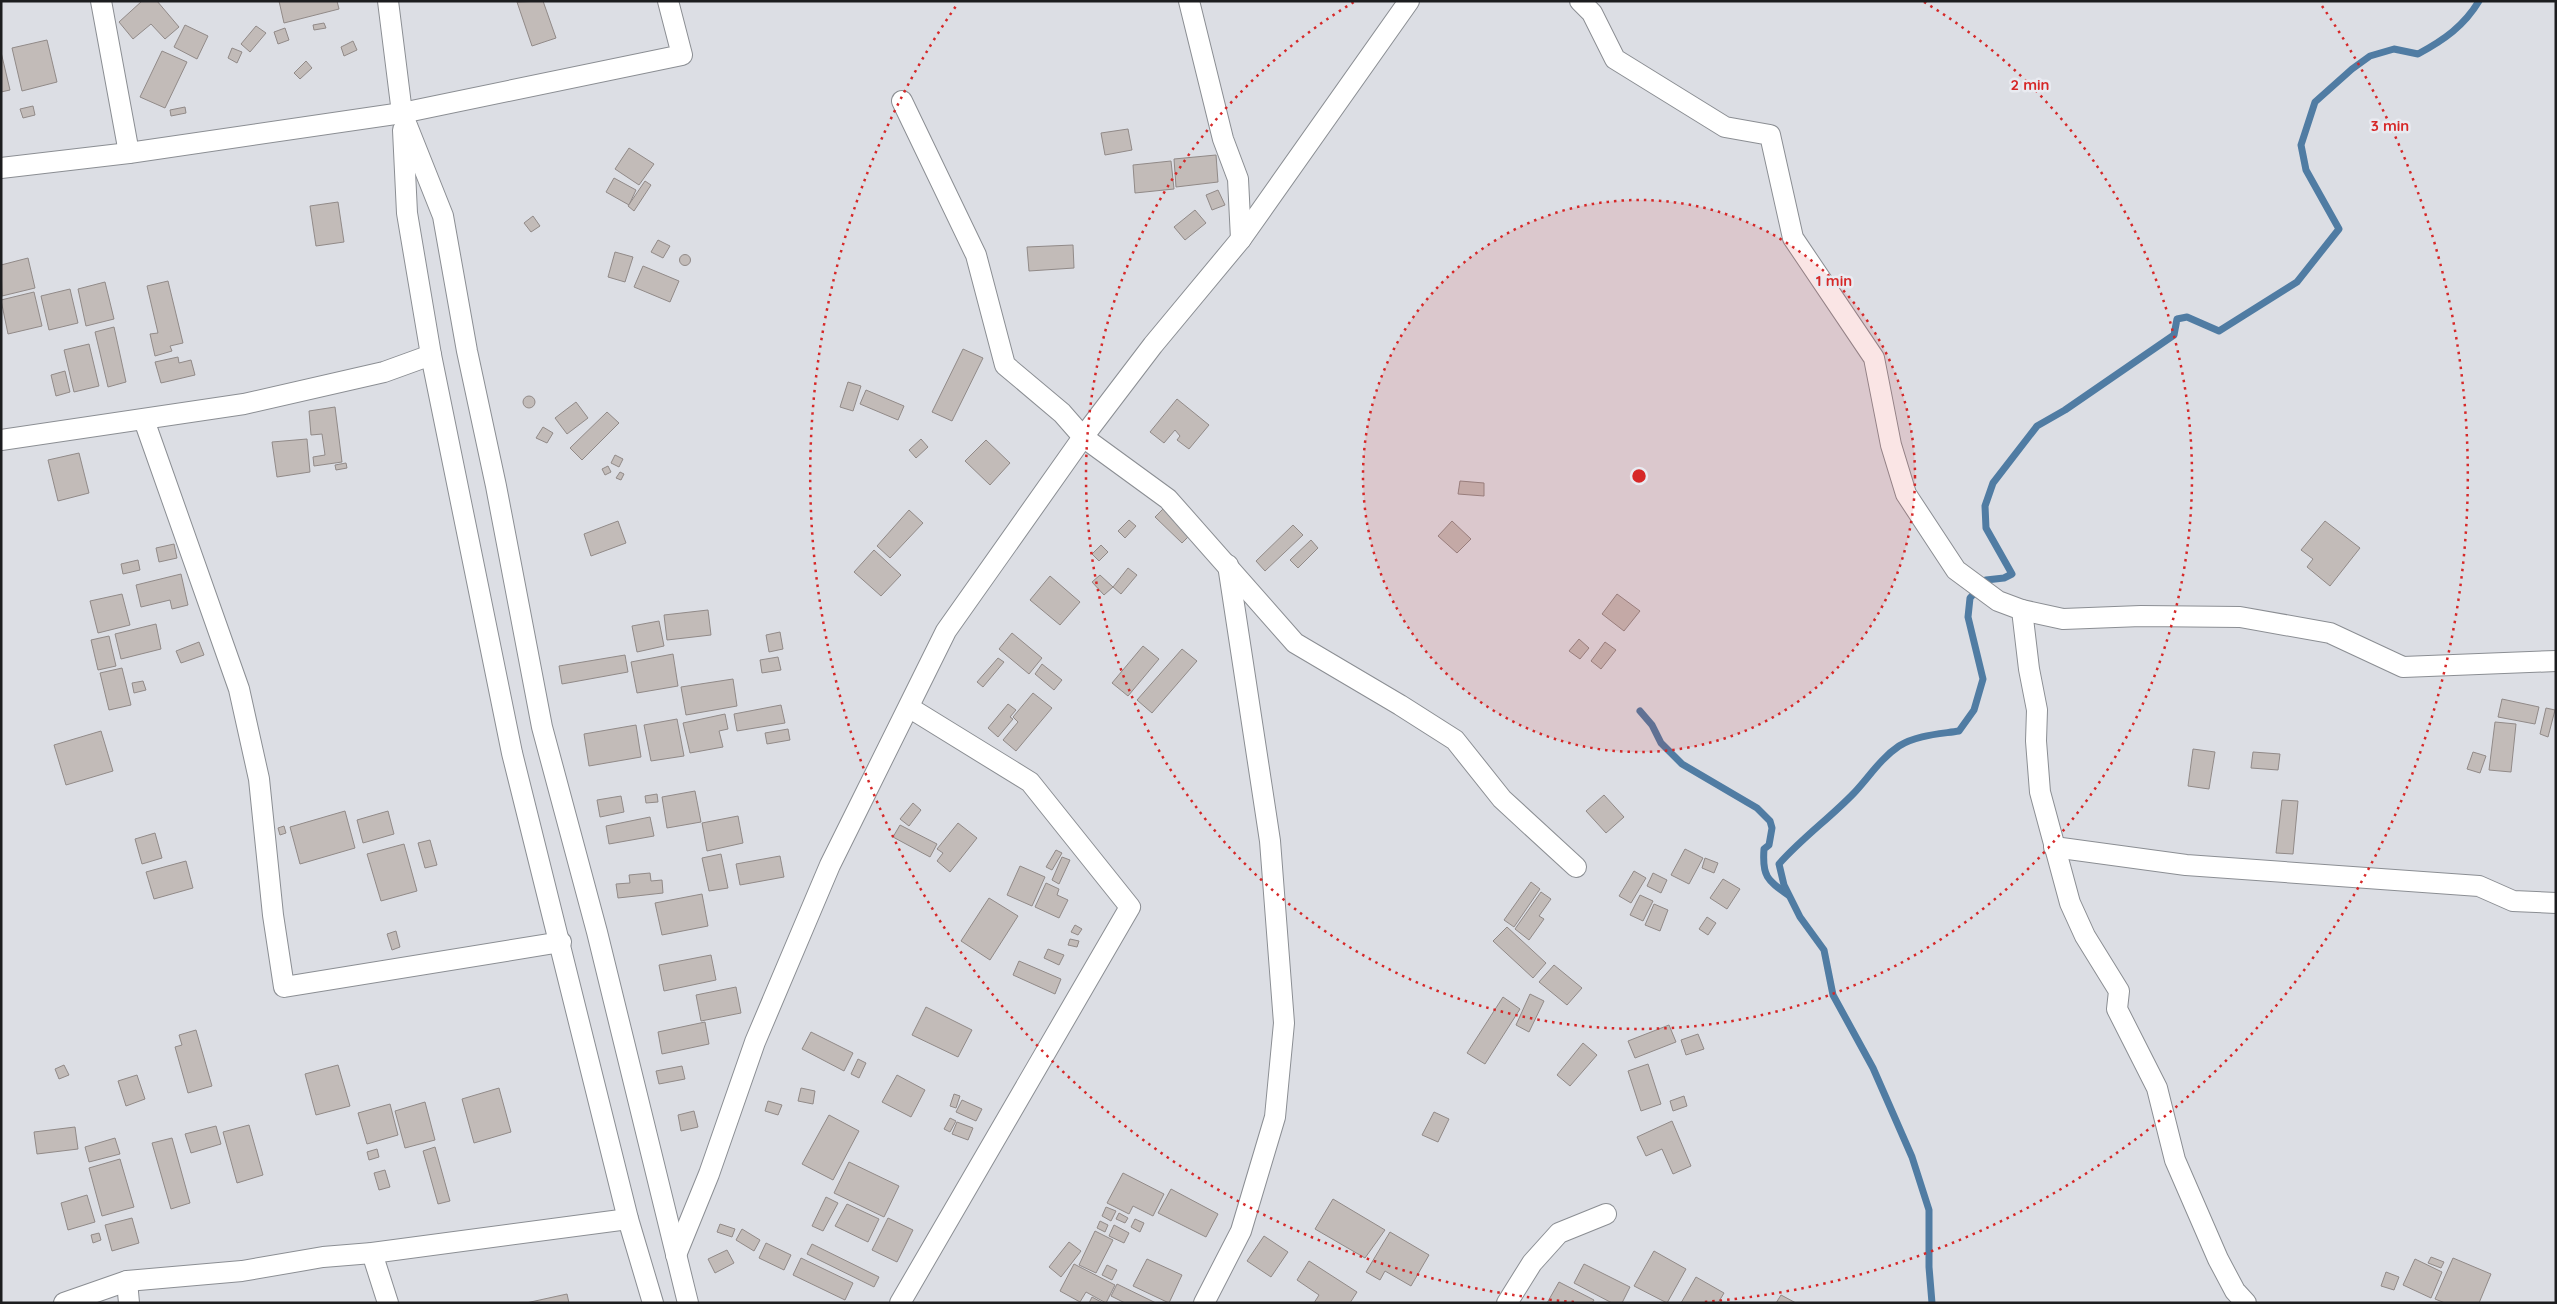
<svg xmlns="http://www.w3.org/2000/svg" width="2557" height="1304" font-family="Quicksand,sans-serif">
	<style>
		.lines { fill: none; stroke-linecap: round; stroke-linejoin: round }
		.stream { stroke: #507ca3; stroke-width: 7 }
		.building { fill: #c2bbb8; stroke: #918a88 }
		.street-casing { stroke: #8b8e93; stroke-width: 22 }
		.street { stroke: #fff; stroke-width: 20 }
		.ring { fill: none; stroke: #d62828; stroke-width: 2.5; stroke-dasharray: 2.5 5 }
		.centre { fill: #d62828; stroke: #e9ebf1; stroke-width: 2.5 }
		.ring-label { font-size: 15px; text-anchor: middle; font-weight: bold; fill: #d62828; stroke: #e9ebf1; stroke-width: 5; stroke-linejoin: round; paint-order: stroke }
	</style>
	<rect width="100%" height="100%" fill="#dcdee4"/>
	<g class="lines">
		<g class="stream">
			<path d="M1640 711 1652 725 1661 743 1682 764 1757 808 1770 821 1772 828 1769 845 1764 849C1762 876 1767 880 1788 895"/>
			<path d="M1932 1303 1929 1267V1210L1912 1157 1873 1068 1833 995 1824 950 1800 917 1784 885 1779 864C1802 838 1830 818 1854 793 1869 777 1881 758 1899 746 1916 735 1940 734 1959 731L1974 710 1983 679 1968 617 1970 598 1986 580 2004 578 2012 574 1986 528 1985 506 1993 483 2037 426 2065 410 2174 335 2177 319 2187 317 2219 331 2297 282 2339 229 2306 170 2301 145 2315 102 2352 69 2370 56 2394 49 2418 54C2444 40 2464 26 2479 1"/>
		</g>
	</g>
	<g class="building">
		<path d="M142 1H157L179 27 165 39 151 24 133 39 119 22Z"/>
		<path d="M279 1H337L339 9 284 23Z"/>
		<path d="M543 1 556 38 532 46 517 2Z"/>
		<path d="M324 23 326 28 314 30 313 25Z"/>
		<path d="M185 25 208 36 197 59 174 47Z"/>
		<path d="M256 26 266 33 250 52 241 44Z"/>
		<path d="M285 28 289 40 278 44 274 32Z"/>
		<path d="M47 40 57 82 22 91 12 48Z"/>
		<path d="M353 41 357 50 344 56 341 47Z"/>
		<path d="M232 48 242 52 237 63 228 58Z"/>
		<path d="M162 51 187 62 165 108 140 97Z"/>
		<path d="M1 52 10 90 1 92Z"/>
		<path d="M306 61 312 68 300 79 294 73Z"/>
		<path d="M33 106 35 115 23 118 20 109Z"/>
		<path d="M185 107 186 113 171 116 170 110Z"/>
		<path d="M1128 129 1132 150 1105 155 1101 133Z"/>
		<path d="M629 148 654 164 639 185 615 169Z"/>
		<path d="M1216 155 1218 182 1176 187 1174 159Z"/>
		<path d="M1171 161 1174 189 1135 193 1133 165Z"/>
		<path d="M614 178 636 190 629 205 606 192Z"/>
		<path d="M645 181 651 185 634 211 628 206Z"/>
		<path d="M1218 190 1225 205 1212 210 1206 195Z"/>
		<path d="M338 202 344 242 316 246 310 206Z"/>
		<path d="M1195 210 1206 223 1185 240 1174 227Z"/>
		<path d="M533 216 540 226 531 232 524 223Z"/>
		<path d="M658 240 670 246 663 258 651 252Z"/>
		<path d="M1073 245 1074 268 1029 271 1027 247Z"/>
		<path d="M615 252 633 257 625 282 608 277Z"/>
		<circle cx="685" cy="260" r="5.5"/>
		<path d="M28 258 35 288 2 296 1 265Z"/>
		<path d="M643 266 679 281 670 302 634 287Z"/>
		<path d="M168 281 183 343 170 346 172 351 155 356 150 334 158 333 147 286Z"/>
		<path d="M105 282 114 319 86 326 78 289Z"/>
		<path d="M70 289 78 323 49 330 41 296Z"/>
		<path d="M34 292 42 326 8 334 1 300Z"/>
		<path d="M114 327 126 382 108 387 95 332Z"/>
		<path d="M89 344 99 386 74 392 64 350Z"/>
		<path d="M963 349 983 358 952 421 932 412Z"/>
		<path d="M178 357 179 363 191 360 195 375 161 383 155 362Z"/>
		<path d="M65 371 70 392 56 396 51 375Z"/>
		<path d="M848 382 861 386 853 411 840 407Z"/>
		<path d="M866 390 904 406 898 420 860 404Z"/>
		<circle cx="529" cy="402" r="6"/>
		<path d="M1177 399 1209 425 1189 449 1177 440 1180 436 1175 430 1164 443 1150 432Z"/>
		<path d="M576 402 588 418 567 434 555 418Z"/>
		<path d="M335 407 342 462 314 466 313 457 325 455 322 434 311 435 309 411Z"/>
		<path d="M607 412 619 423 582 460 570 448Z"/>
		<path d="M543 427 553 433 547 443 536 438Z"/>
		<path d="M307 439 310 472 277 477 272 442Z"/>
		<path d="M921 439 928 447 916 458 909 450Z"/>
		<path d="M986 440 1010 463 990 485 965 461Z"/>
		<path d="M79 453 89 493 58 501 48 460Z"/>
		<path d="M615 455 623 459 619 467 611 463Z"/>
		<path d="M346 463 347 468 336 470 335 465Z"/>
		<path d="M608 466 611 472 605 475 602 469Z"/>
		<path d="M620 472 624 474 621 480 616 478Z"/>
		<path d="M1460 481 1484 483V496L1458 494Z"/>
		<path d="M1166 506 1193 532 1182 543 1155 517Z"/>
		<path d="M909 510 923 523 890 558 877 546Z"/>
		<path d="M1129 520 1136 526 1125 538 1118 531Z"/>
		<path d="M618 521 626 543 591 556 584 534Z"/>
		<path d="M1452 521 1471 539 1457 553 1438 536Z"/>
		<path d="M2325 521 2360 548 2330 586 2307 567 2313 559 2301 550Z"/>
		<path d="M1293 525 1303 535 1265 571 1256 561Z"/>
		<path d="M1311 540 1318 548 1298 568 1290 560Z"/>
		<path d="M174 544 177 558 159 562 156 548Z"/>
		<path d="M1101 545 1108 552 1099 561 1092 554Z"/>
		<path d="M874 550 901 575 881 596 854 572Z"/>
		<path d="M138 560 140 570 123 574 121 564Z"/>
		<path d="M1128 568 1137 575 1121 594 1113 587Z"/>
		<path d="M181 574 188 605 172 609 170 600 141 607 136 585Z"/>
		<path d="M1100 575 1113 587 1104 595 1092 582Z"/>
		<path d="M1050 576 1080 602 1060 625 1030 600Z"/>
		<path d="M122 594 130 625 98 633 90 601Z"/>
		<path d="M1617 594 1640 611 1624 631 1602 614Z"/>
		<path d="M708 610 711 635 667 640 664 615Z"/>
		<path d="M659 621 664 646 637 652 632 626Z"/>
		<path d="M156 624 161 649 121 659 115 634Z"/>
		<path d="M780 632 783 649 769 652 766 635Z"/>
		<path d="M1012 633 1042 658 1029 674 999 649Z"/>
		<path d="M109 636 116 666 98 670 91 640Z"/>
		<path d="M1579 639 1589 648 1580 659 1569 651Z"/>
		<path d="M199 642 204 655 181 663 176 651Z"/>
		<path d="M1605 642 1616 650 1601 669 1591 661Z"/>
		<path d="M1143 646 1159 659 1128 696 1112 683Z"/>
		<path d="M1182 649 1197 661 1152 713 1137 700Z"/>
		<path d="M673 654 678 686 637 693 631 662Z"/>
		<path d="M625 655 628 672 562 684 559 666Z"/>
		<path d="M778 657 781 670 762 673 760 660Z"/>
		<path d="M998 658 1004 662 983 687 977 682Z"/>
		<path d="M1042 664 1062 680 1054 690 1035 674Z"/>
		<path d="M122 668 131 705 109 710 100 673Z"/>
		<path d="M733 679 737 706 686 715 681 687Z"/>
		<path d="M143 681 146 690 134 693 132 683Z"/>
		<path d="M1033 693 1052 708 1016 751 1003 740 1018 722 1013 717Z"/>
		<path d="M2502 699 2539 707 2535 724 2498 717Z"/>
		<path d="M1008 704 1016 710 1010 717 1013 719 998 737 988 728Z"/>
		<path d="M781 705 785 723 737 731 734 714Z"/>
		<path d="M2546 708 2555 710 2548 737 2540 734Z"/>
		<path d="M725 714 728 729 719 731 723 747 690 753 683 723Z"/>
		<path d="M677 719 684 756 651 761 644 725Z"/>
		<path d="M2495 722 2516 724 2511 772 2489 770Z"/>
		<path d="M636 725 641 757 589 766 584 734Z"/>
		<path d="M788 729 790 740 767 744 765 733Z"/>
		<path d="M101 731 113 771 66 785 54 745Z"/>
		<path d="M2193 749 2215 752 2209 789 2188 786Z"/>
		<path d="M2253 752 2280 754 2278 770 2251 768Z"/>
		<path d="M2473 752 2486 756 2480 773 2467 769Z"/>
		<path d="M695 791 701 822 667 828 662 797Z"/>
		<path d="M657 794 658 802 646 803 645 796Z"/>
		<path d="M1604 795 1624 817 1606 833 1586 811Z"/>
		<path d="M621 796 624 812 600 817 597 800Z"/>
		<path d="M2282 800 2298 801 2293 854 2276 853Z"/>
		<path d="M913 803 921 810 909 826 900 819Z"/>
		<path d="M345 811 355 848 300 864 290 827Z"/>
		<path d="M388 811 394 834 363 843 357 820Z"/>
		<path d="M738 816 743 843 707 851 702 823Z"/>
		<path d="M650 817 654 836 609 844 606 826Z"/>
		<path d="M958 823 977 838 950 872 937 861 943 853 937 849Z"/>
		<path d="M900 825 937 844 930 857 893 837Z"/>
		<path d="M284 826 286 833 280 835 278 828Z"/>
		<path d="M155 833 162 858 142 864 135 839Z"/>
		<path d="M430 840 437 865 425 868 418 843Z"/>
		<path d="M404 844 417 891 381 901 367 854Z"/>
		<path d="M1685 849 1703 858 1689 884 1671 875Z"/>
		<path d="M1056 850 1062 853 1052 870 1046 867Z"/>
		<path d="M721 854 728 888 709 891 702 858Z"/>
		<path d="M780 856 784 877 740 885 736 864Z"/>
		<path d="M1062 857 1070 860 1059 884 1052 880Z"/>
		<path d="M1705 858 1718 863 1714 873 1702 868Z"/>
		<path d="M186 861 193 888 154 899 146 872Z"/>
		<path d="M1020 866 1045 877 1032 906 1007 895Z"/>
		<path d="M1634 871 1646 878 1631 903 1619 896Z"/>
		<path d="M650 873 651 881 662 880 663 893 618 898 616 884 630 883 629 875Z"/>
		<path d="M1653 873 1667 880 1661 893 1647 886Z"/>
		<path d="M1723 879 1740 889 1727 909 1710 898Z"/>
		<path d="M1531 882 1540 889 1514 927 1504 920Z"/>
		<path d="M1046 883 1059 889 1057 895 1068 900 1059 918 1035 907Z"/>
		<path d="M1541 892 1551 899 1539 916 1544 919 1529 940 1515 929Z"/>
		<path d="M702 894 708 926 662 935 655 903Z"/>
		<path d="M1640 895 1653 901 1643 921 1630 915Z"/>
		<path d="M989 898 1018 916 990 960 961 941Z"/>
		<path d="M1654 904 1668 910 1660 931 1645 925Z"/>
		<path d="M1707 917 1716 923 1708 935 1699 929Z"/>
		<path d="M1075 925 1082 929 1078 935 1071 932Z"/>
		<path d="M1507 927 1546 963 1533 978 1493 941Z"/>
		<path d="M396 931 400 947 392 950 387 934Z"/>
		<path d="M1070 939 1079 941 1077 947 1068 945Z"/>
		<path d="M1048 949 1064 955 1059 965 1044 958Z"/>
		<path d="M711 955 716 980 664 991 659 965Z"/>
		<path d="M1019 961 1061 979 1055 994 1013 975Z"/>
		<path d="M1554 965 1582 988 1567 1005 1539 982Z"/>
		<path d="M736 987 741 1013 701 1021 696 995Z"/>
		<path d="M1530 994 1544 1001 1529 1032 1516 1025Z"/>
		<path d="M1503 997 1520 1009 1485 1064 1467 1053Z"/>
		<path d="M926 1007 972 1030 958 1057 912 1035Z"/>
		<path d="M705 1022 709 1044 662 1054 658 1032Z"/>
		<path d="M1669 1025 1676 1042 1635 1058 1628 1041Z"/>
		<path d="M196 1030 212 1086 188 1093 175 1047 182 1045 179 1035Z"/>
		<path d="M811 1032 853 1053 844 1071 802 1049Z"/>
		<path d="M1698 1034 1704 1049 1686 1055 1681 1040Z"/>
		<path d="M1583 1043 1597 1055 1570 1086 1557 1075Z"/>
		<path d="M858 1059 866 1063 859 1078 851 1074Z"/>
		<path d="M1648 1064 1661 1104 1641 1111 1628 1071Z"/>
		<path d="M64 1065 69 1075 59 1079 55 1069Z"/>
		<path d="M338 1065 350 1106 316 1115 305 1074Z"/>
		<path d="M682 1066 685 1079 659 1084 656 1071Z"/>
		<path d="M137 1075 145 1099 126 1106 118 1081Z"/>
		<path d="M897 1075 925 1090 911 1117 882 1102Z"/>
		<path d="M499 1088 511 1132 474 1143 462 1099Z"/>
		<path d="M801 1088 815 1091 813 1104 798 1101Z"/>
		<path d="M954 1094 960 1096 956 1108 950 1106Z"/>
		<path d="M1684 1096 1687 1106 1673 1111 1670 1101Z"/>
		<path d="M962 1100 982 1109 976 1121 956 1112Z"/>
		<path d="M768 1101 782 1105 778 1115 765 1111Z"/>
		<path d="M425 1102 435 1140 405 1148 395 1111Z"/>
		<path d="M390 1104 398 1135 367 1144 358 1113Z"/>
		<path d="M694 1111 698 1127 681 1131 678 1115Z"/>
		<path d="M1434 1112 1449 1119 1438 1142 1422 1135Z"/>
		<path d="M829 1115 859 1131 833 1180 802 1164Z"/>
		<path d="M950 1118 956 1121 950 1132 944 1129Z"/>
		<path d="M1672 1121 1691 1166 1673 1174 1662 1149 1646 1156 1637 1137Z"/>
		<path d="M957 1122 973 1128 968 1140 952 1134Z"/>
		<path d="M249 1125 263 1175 237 1183 223 1132Z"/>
		<path d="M216 1126 221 1144 191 1153 185 1134Z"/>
		<path d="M75 1127 78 1149 37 1154 34 1132Z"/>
		<path d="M115 1138 120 1154 89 1162 85 1147Z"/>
		<path d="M172 1138 190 1203 171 1209 152 1143Z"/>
		<path d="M435 1147 450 1201 438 1204 423 1151Z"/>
		<path d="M377 1149 379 1157 369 1160 367 1152Z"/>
		<path d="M120 1159 134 1207 102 1216 89 1168Z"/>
		<path d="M849 1162 899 1186 884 1217 834 1193Z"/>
		<path d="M385 1170 390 1187 379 1190 374 1173Z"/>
		<path d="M1123 1173 1164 1194 1153 1216 1133 1206 1129 1214 1107 1203Z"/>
		<path d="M1171 1189 1218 1214 1206 1237 1158 1213Z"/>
		<path d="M87 1195 95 1222 68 1230 61 1203Z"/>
		<path d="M826 1197 838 1203 823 1231 812 1226Z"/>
		<path d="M1333 1199 1385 1230 1365 1258 1315 1229Z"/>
		<path d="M847 1204 879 1219 868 1242 835 1226Z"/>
		<path d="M1106 1207 1116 1211 1111 1221 1102 1216Z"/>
		<path d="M1119 1213 1128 1218 1125 1223 1116 1219Z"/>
		<path d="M132 1218 139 1243 112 1251 105 1225Z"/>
		<path d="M888 1218 913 1230 897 1262 872 1250Z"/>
		<path d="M1135 1219 1144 1223 1140 1232 1131 1227Z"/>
		<path d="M1100 1221 1108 1225 1105 1232 1097 1228Z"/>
		<path d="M720 1224 735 1229 732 1237 717 1232Z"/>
		<path d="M1114 1225 1129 1233 1124 1243 1109 1236Z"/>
		<path d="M742 1229 760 1240 754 1251 736 1240Z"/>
		<path d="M1095 1231 1113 1240 1096 1273 1079 1265Z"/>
		<path d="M1390 1232 1429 1255 1411 1286 1385 1271 1380 1280 1366 1272Z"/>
		<path d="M99 1233 101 1240 93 1243 91 1235Z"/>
		<path d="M1264 1236 1288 1252 1271 1277 1247 1261Z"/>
		<path d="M1069 1242 1081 1251 1061 1277 1049 1267Z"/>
		<path d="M766 1243 791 1255 784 1270 759 1258Z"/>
		<path d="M812 1244 879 1277 874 1287 807 1254Z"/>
		<path d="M727 1250 734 1263 715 1273 708 1259Z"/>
		<path d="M1654 1251 1686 1269 1667 1303 1634 1286Z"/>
		<path d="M2431 1257 2444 1262 2441 1268 2428 1263Z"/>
		<path d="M801 1258 853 1283 845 1300 793 1275Z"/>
		<path d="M2453 1258 2491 1274 2479 1303H2445L2435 1299Z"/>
		<path d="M1147 1259 1182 1275 1169 1303 1133 1286Z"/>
		<path d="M2415 1259 2442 1272 2431 1298 2403 1285Z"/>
		<path d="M1309 1261 1357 1292 1350 1303H1314L1319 1295 1297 1280Z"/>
		<path d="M1074 1264 1115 1285 1106 1303 1086 1292 1080 1302 1060 1291Z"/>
		<path d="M1584 1264 1630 1287 1622 1303H1612L1574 1283Z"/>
		<path d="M1107 1265 1117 1270 1112 1280 1102 1275Z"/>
		<path d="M2386 1272 2399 1277 2394 1290 2381 1286Z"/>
		<path d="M1696 1277 1724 1293 1718 1303H1681Z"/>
		<path d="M1559 1282 1594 1300 1592 1303H1547Z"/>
		<path d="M1117 1284 1156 1303H1125L1111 1296Z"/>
		<path d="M567 1294 569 1303H526Z"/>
		<path d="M1781 1295 1796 1303H1776Z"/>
		<path d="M1092 1297 1103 1303H1089Z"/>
	</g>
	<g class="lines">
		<defs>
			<g id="street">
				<path d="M101 1 129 153"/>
				<path d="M388 1 402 113 443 216 467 351 496 486 542 727 597 932 688 1303"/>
				<path d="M1189 1 1223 139 1238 179 1241 239"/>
				<path d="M1580 1 1592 13 1615 59 1725 127 1770 135 1793 238 1874 358 1891 445 1906 494 1956 570 1998 601 2022 610 2029 669 2037 710 2036 741 2040 792 2070 903 2085 936 2119 991 2117 1009 2157 1088 2175 1160 2218 1259 2235 1291 2246 1303"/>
				<path d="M902 101 976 255 1005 365 1062 413 1083 437 1168 499 1295 643 1400 705 1455 740 1502 799 1576 867"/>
				<path d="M403 130 407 213 431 355 512 753 628 1219 653 1303"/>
				<path d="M1 168 129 153 402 113 682 55 668 1"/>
				<path d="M144 420 239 689 259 779 273 915 284 987 561 942"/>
				<path d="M1 440 244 404 384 372 431 355"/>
				<path d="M2022 610 2063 619 2141 616 2240 617 2330 633 2403 667 2556 661"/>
				<path d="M2054 847 2186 865 2479 886 2513 901 2556 903"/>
				<path d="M372 1253 388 1303"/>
				<path d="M676 1255 709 1174 755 1042 830 865 946 631 1083 437 1153 345 1241 239 1409 1"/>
				<path d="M127 1281 129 1303"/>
				<path d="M64 1303 127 1281 242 1271 323 1257 372 1253 628 1219"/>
				<path d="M900 1303 1130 907 1030 782 910 708"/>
				<path d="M1204 1303 1241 1231 1275 1117 1284 1023 1270 841 1228 565"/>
				<path d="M1507 1303 1532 1263 1559 1233 1606 1214"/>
			</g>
		</defs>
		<use href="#street" class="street-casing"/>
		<use href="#street" class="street"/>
	</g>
	<circle cx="1639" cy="476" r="276" fill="#d62828" fill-opacity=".12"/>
	<g class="ring">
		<circle cx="1639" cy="476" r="276"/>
		<path d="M1924 2A553 553 0 1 1 1354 2"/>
		<path d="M1574 1302A829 829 0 0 1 956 6M2322 6A829 829 0 0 1 1704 1302"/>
	</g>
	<circle cx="1639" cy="476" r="8" class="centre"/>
	<g class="ring-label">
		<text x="2030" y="90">2 min</text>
		<text x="2390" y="131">3 min</text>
		<text x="1834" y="286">1 min</text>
	</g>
	<rect width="2557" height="1304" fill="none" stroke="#1c1d1f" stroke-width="5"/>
</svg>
